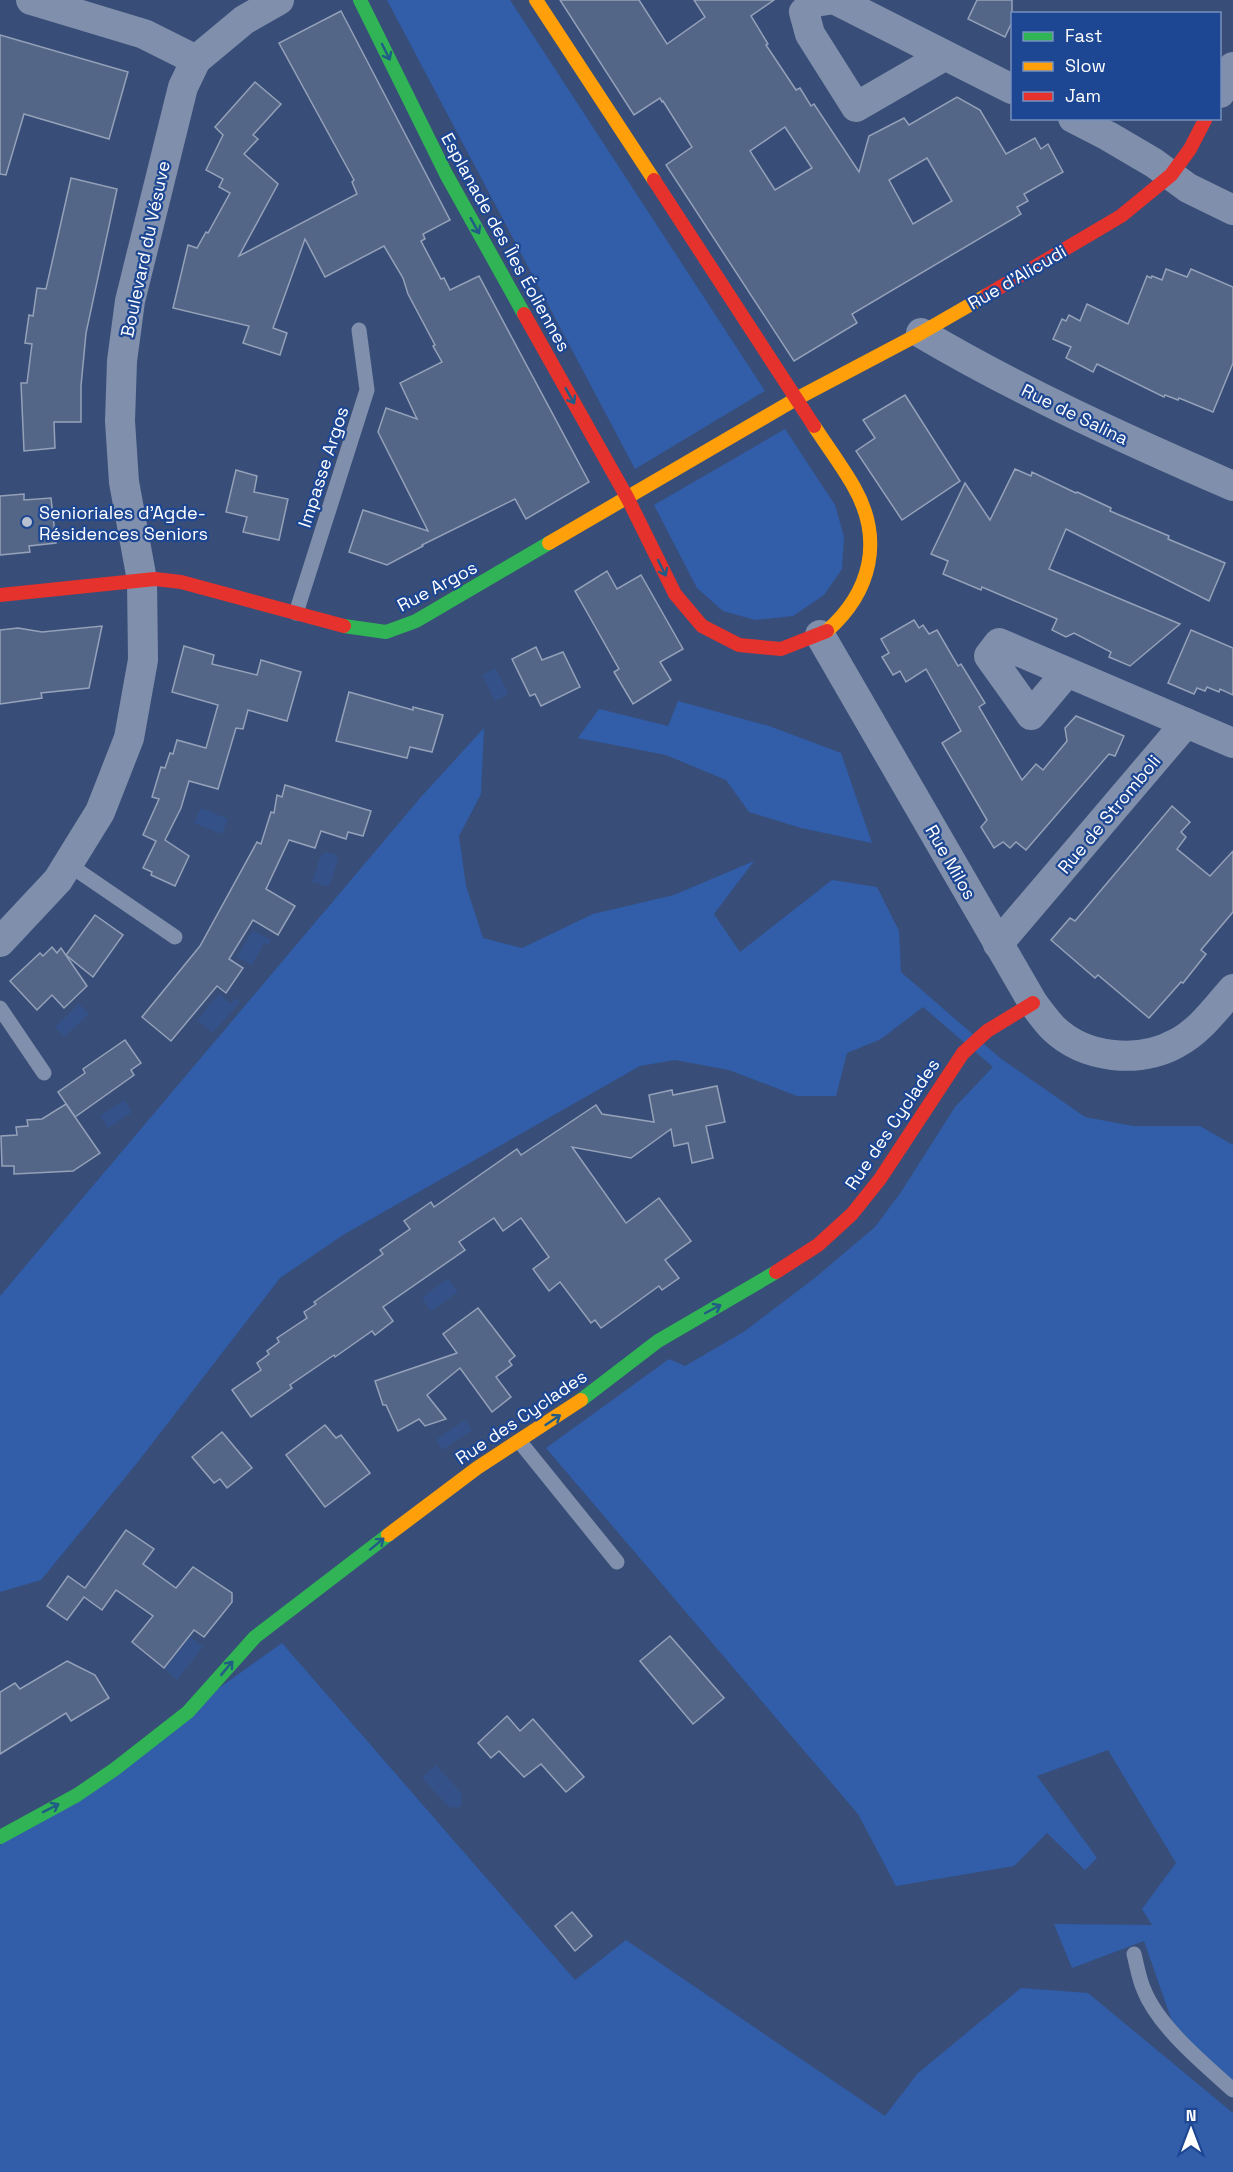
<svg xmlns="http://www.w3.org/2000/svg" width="1233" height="2172" font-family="'Space Grotesk',sans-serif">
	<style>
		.green { fill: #315da9 }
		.water { fill: #345289 }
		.building { fill: #546687; stroke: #94a1b9; stroke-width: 1.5; fill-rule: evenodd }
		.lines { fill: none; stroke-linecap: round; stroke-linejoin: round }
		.lane { stroke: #808fab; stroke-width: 15 }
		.street { stroke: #808fab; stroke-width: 30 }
		.fast { stroke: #30b455; stroke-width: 14 }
		.slow { stroke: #ff9f0a; stroke-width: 14 }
		.jam { stroke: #e5322d; stroke-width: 14 }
		.oneway { stroke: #215c87 }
		.poi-dot { fill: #b9c1d0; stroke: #1d4693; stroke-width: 2 }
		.labels { text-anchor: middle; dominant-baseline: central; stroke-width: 4.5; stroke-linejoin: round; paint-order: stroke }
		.street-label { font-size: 18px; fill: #fff; stroke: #1d4693 }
		.poi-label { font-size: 18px; fill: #fff; stroke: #1d4693; text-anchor: start }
	</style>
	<rect width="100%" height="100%" fill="#384e78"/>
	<g class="green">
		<path d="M387 0H510L765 391 635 469Z"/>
		<path d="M785 429 835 505 844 537 842 569 824 595 793 616 755 620 723 611 697 588 654 505Z"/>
		<path d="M678 701 769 726 841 753 872 843 801 828 749 812 726 780 666 755 578 738 599 709 668 726Z"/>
		<path d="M484 728 481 794 459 836 466 886 483 938 522 948 593 914 674 895 754 861 714 914 740 952 832 880 877 887 899 931 901 972 1000 1058 1085 1117 1133 1126H1200L1233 1145V2081L1211 2063 1173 2024 1144 1941 1072 1968 1054 1924 1152 1925 1142 1909 1176 1863 1108 1750 1037 1776 1097 1858 1085 1870 1047 1833 1014 1866 896 1886 858 1814 546 1448 669 1359 685 1366 745 1331 816 1277 875 1227 901 1192 955 1107 993 1067 923 1007 881 1039 847 1053 836 1096H797L729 1070 675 1060 640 1066 343 1235 280 1278 137 1463 41 1580 0 1592V1296L421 797Z"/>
		<path d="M282 1643 575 1980 626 1940 885 2116 917 2074 1021 1988 1088 1993 1233 2113V2172H0V1845Z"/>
	</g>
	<g class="water">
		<path d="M495 668 509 694 495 701 482 675Z"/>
		<path d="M201 808 228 819 222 834 194 823Z"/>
		<path d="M326 852 336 855 338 860 329 887 312 882 321 855Z"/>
		<path d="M253 930 271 940 268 945 264 943 252 965 237 957Z"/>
		<path d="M219 994 230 1003 235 998 240 1002 213 1033 197 1020Z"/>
		<path d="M79 1004 89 1014 64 1037 55 1027Z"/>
		<path d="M124 1100 132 1112 108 1128 100 1116Z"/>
		<path d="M448 1278 458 1292 431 1311 422 1298Z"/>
		<path d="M465 1420 472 1430 442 1450 436 1440Z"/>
		<path d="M190 1637 203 1647 177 1680 165 1669Z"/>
		<path d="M436 1765 463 1795 461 1797 462 1804 458 1808 449 1807 422 1778Z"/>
	</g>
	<g class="building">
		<path d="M560 0H639L667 44 705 17 694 0H774L751 16 768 44 766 45 796 90 800 88 811 106 814 104 859 172 869 136 904 118 909 125 957 97 980 110 1006 154 1035 138 1041 149 1048 144 1063 172 1024 194 1028 201 1017 207 1021 214 852 314 857 323 794 361 666 165 692 147 663 101 662 102 660 98 634 115ZM785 127 812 168 775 190 750 151ZM927 158 952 201 913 224 889 180Z"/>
		<path d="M977 0H1012V22L1005 37 968 19Z"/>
		<path d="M341 11 450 220 423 234 425 239 421 241 441 279 444 278 450 290 479 276 589 482 526 519 515 499 422 545 423 546 387 565 349 552 363 510 428 531 378 432 386 408 417 419 400 383 442 362 433 346 435 345 408 294 403 278 384 246 325 277 305 239 273 328 287 333 280 355 243 343 249 326 173 308 188 245 197 248 206 232 208 233 230 193 219 187 223 179 206 170 223 135 215 127 255 82 281 104 253 135 258 139 244 154 278 184 239 256 357 194 352 182 354 180 279 43Z"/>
		<path d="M0 35 128 72 109 139 24 114 6 175 0 174Z"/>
		<path d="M71 178 117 189 86 333 81 386V422H54L55 448 24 451 21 383H27L32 344 25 343 29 315 33 316 37 288 46 289Z"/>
		<path d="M1166 269 1187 277 1191 269 1233 287V363L1213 412 1179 398 1178 400 1165 395 1164 397 1097 364 1093 372 1066 358 1071 347 1053 339 1062 319 1066 321 1069 315 1080 321 1087 304 1128 324 1147 276 1151 278 1152 276 1162 280Z"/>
		<path d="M905 395 960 481 902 520 856 451 875 438 863 420Z"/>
		<path d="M1015 469 1031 476 1032 472 1076 493 1077 492 1111 508 1110 511 1169 536 1168 539 1225 563 1209 601 1066 529 1049 569 1180 624 1130 666 1109 657 1111 652 1074 633 1066 637 1052 630 1057 619 982 587 981 590 943 574 948 561 931 554 965 483 990 520Z"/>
		<path d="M236 470 257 476 254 492 288 499 279 540 243 532 247 517 226 512Z"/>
		<path d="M24 494V500L51 498 56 543 29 546 30 552 0 555V496Z"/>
		<path d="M607 571 617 589 641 575 683 649 660 662 671 680 633 704 614 672 619 669 575 591Z"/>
		<path d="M914 620 919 628 923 625 929 634 937 630 958 666 961 664 985 703 979 707 1022 780 1036 764 1043 770 1067 741 1065 728 1076 716 1124 736 1115 756 1109 754 1026 850 1016 842 1010 848 1003 842 994 848 981 827 987 820 942 743 961 731 926 669 906 682 900 671 893 675 882 657 889 653 881 639Z"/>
		<path d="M102 626 89 688 41 693 42 698 0 704V630L18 628 42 632Z"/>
		<path d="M1191 630 1233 648V695L1220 689 1219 692 1207 687 1205 691 1197 688 1194 694 1168 683Z"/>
		<path d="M184 646 214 655 212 664 257 675 261 660 301 672 287 721 248 710 243 729 236 728 218 789 189 781 181 808 165 840 189 856 175 886 151 875 152 872 143 868 156 841 143 835 159 799 152 797 161 767 165 768 170 753 173 754 177 740 206 748 218 705 172 692Z"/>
		<path d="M536 647 542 660 563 652 580 687 541 706 535 694 530 696 512 659Z"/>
		<path d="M349 692 413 710V707L443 715 432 752 410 747 407 758 336 741Z"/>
		<path d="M285 785 371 811 363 836 348 832 346 839 321 831 315 848 289 840 266 889 295 906 278 935 253 920 229 959 243 968 226 993 217 986 171 1041 142 1017 200 946 257 842 261 844 271 812 274 813 277 795 282 797Z"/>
		<path d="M1172 806 1190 822 1181 832 1186 837 1177 849 1210 876 1233 851V912L1201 950 1206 954 1183 983 1181 982 1149 1018 1098 975 1095 978 1051 940 1070 918 1075 921Z"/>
		<path d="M95 915 123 935 93 977 66 955Z"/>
		<path d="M52 947 57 953 61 948 87 986 64 1008 52 995 37 1010 10 981 40 953 43 956Z"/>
		<path d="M125 1040 141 1063 131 1070 134 1075 75 1117 58 1092 85 1073 83 1069Z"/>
		<path d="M717 1086 725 1122 706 1126 713 1158 692 1163 688 1143 674 1146 671 1129 631 1158 572 1147 626 1223 659 1198 691 1241 665 1260 679 1278 662 1290 659 1286 601 1328 595 1320 591 1323 560 1282 549 1291 533 1269 549 1257 521 1218 503 1231 494 1218 459 1242 465 1250 383 1307 393 1321 375 1335 372 1331 335 1357 334 1355 290 1385 292 1388 251 1417 232 1390 261 1370 257 1363 269 1354 267 1351 279 1342 277 1338 307 1318 304 1312 316 1304 314 1302 383 1254 380 1250 410 1229 404 1221 431 1202 434 1207 517 1149 521 1155 596 1105 602 1114 654 1122 649 1095 672 1090 673 1095Z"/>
		<path d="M66 1104 100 1153 73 1171 14 1174V1166H2L1 1136 17 1135 16 1127 28 1126 27 1120 42 1119Z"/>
		<path d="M478 1308 515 1356 509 1361 512 1365 496 1377 511 1397 492 1412 460 1368 427 1395 446 1419 425 1426 419 1419 398 1431 386 1405H383L375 1381 457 1353 443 1334Z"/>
		<path d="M325 1425 336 1438 341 1435 370 1473 325 1507 286 1455Z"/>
		<path d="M222 1432 252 1468 227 1488 220 1479 214 1483 192 1457Z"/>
		<path d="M126 1530 154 1549 143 1564 176 1588 193 1567 232 1593V1602L204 1637 194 1630 164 1668 132 1642 153 1616 116 1590 102 1610 84 1597 67 1620 47 1606 68 1576 85 1588Z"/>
		<path d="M670 1636 724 1698 693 1724 640 1661Z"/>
		<path d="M67 1661 95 1675 109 1698 71 1721 66 1713 0 1754V1692L15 1683 20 1689Z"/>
		<path d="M507 1716 520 1731 533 1719 584 1777 566 1792 541 1764 524 1777 499 1751 491 1758 478 1743Z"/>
		<path d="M572 1912 592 1936 575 1951 555 1926Z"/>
	</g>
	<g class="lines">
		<g class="lane">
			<path d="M296 613 367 390 359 330"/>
			<path d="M68 864 175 937"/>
			<path d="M0 1008 44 1073"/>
			<path d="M520 1442 617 1562"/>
			<path d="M1134 1954C1137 1966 1139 1979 1144 1990 1158 2026 1204 2064 1233 2090"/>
		</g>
		<g class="street">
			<path d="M31 0 144 34 196 60"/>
			<path d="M828 0 815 2 804 12 810 34 856 107 944 56"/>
			<path d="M836 0 1012 89"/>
			<path d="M1220 93 1233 67"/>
			<path d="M1073 118 1108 136 1154 163 1188 188 1233 210"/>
			<path d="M921 333C1021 392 1127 440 1233 486"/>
			<path d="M820 635 1033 1003C1039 1011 1046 1021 1053 1028 1085 1059 1139 1064 1177 1043 1200 1031 1216 1008 1233 989"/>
			<path d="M1067 672 1031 715 989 656 999 643 1186 723"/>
			<path d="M0 942 58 880 100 812 129 738 143 660 142 580 124 482 120 421 122 361 130 301 183 87 196 60 244 20 279 0"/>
			<path d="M998 944 1186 723 1233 743"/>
		</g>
		<g class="fast">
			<path d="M360 0 446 174 524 314"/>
			<path d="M344 626 386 632 416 621 549 543"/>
			<path d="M581 1400 658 1341 776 1272"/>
			<path d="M0 1837 77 1795 115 1769 188 1712 255 1637 388 1535"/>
		</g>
		<g class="slow">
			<path d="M536 0 654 180"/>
			<path d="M814 426C827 446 842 466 854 487 884 540 871 592 827 631"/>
			<path d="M549 543 796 399 921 333 987 295"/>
			<path d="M388 1535 477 1468 581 1400"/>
		</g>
		<g class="jam">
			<path d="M654 180 814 426"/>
			<path d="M987 295 1121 216 1171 175 1190 149 1206 118"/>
			<path d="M524 314 628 499 675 594 702 626 739 645 781 649 827 631"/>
			<path d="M0 595 155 579 181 582 344 626"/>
			<path d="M776 1272 818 1245 852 1214 880 1179 963 1053 987 1031 1033 1003"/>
		</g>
	</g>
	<defs><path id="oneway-shaft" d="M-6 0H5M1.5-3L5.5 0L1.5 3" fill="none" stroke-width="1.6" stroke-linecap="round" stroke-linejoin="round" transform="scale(1.5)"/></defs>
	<g class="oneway">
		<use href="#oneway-shaft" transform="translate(386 52) rotate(64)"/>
		<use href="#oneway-shaft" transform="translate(475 226) rotate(61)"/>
		<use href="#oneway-shaft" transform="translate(570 396) rotate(61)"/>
		<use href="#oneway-shaft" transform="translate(662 568) rotate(64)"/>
		<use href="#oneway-shaft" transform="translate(713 1309) rotate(-28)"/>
		<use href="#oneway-shaft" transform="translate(553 1420) rotate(-34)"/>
		<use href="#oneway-shaft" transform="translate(377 1544) rotate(-39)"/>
		<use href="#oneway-shaft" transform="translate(227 1668) rotate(-50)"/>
		<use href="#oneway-shaft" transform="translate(51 1808) rotate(-27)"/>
	</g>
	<circle class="poi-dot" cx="27" cy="522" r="6"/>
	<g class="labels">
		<g class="street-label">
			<text transform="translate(506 242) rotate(61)">Esplanade des Îles Éoliennes</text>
			<text transform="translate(145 249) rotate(-78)">Boulevard du Vésuve</text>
			<text transform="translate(1017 277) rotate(-30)">Rue d'Alicudi</text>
			<text transform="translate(1075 414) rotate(26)">Rue de Salina</text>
			<text transform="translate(323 467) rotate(-72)">Impasse Argos</text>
			<text transform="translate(437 586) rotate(-28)">Rue Argos</text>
			<text transform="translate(1109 814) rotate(-50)">Rue de Stromboli</text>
			<text transform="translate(951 862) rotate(60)">Rue Milos</text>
			<text transform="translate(892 1124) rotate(-56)">Rue des Cyclades</text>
			<text transform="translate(521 1417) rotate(-34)">Rue des Cyclades</text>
		</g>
		<g class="poi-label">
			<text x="39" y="512">Senioriales d'Agde-<tspan x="39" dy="21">Résidences Seniors</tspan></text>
		</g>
	</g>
	<rect x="1011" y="12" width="210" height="108" fill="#1d4693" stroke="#7790be" stroke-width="1.5"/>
	<rect x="1023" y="32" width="30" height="9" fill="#30b455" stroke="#7790be" stroke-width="1.5"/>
	<text x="1065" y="42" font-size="18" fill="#ffffff">Fast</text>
	<rect x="1023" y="62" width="30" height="9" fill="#ff9f0a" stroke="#7790be" stroke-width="1.5"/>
	<text x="1065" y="72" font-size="18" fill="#ffffff">Slow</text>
	<rect x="1023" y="92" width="30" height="9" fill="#e5322d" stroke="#7790be" stroke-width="1.5"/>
	<text x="1065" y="102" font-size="18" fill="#ffffff">Jam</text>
	<g transform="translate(1191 2130)" stroke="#1d4693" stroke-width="4.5" paint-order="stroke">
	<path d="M0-4.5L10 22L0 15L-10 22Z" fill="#ffffff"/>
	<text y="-9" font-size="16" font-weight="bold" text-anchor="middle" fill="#ffffff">N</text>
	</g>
</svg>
